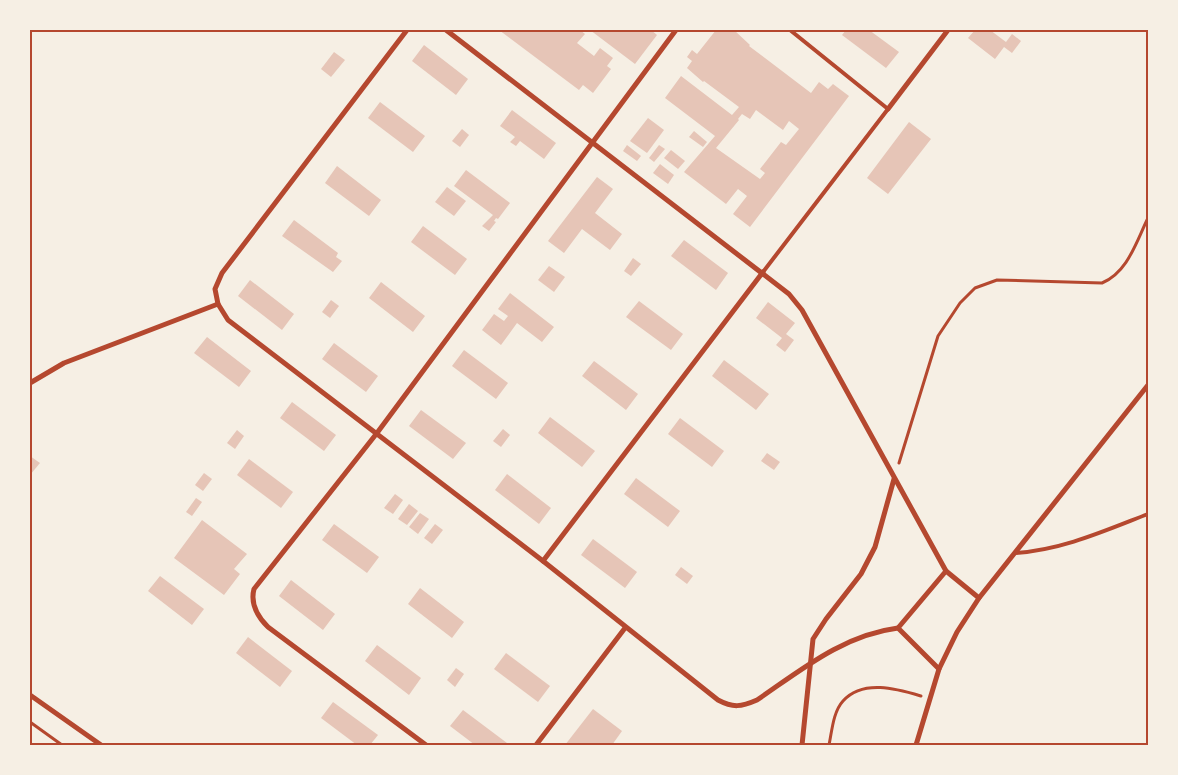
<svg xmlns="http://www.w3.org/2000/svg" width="1178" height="775" font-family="'Space Grotesk',sans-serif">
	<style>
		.building { fill: #e6c5b7; fill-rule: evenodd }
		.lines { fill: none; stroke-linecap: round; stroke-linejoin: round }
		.path { stroke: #b5482f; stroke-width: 3 }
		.service { stroke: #b5482f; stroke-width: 4 }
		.minor { stroke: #b5482f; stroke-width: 5 }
		.neatline { fill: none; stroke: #b5482f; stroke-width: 2 }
	</style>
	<rect width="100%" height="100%" fill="#f6efe4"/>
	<g class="building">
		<path d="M499 30H580L585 34 577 43 594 56 600 48 613 58 607 66 611 69 593 93 583 85 579 90Z"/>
		<path d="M590 30H651L657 35 635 64Z"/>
		<path d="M716 30H734L750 45 749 46 811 93 819 82 828 89 833 84 849 96 750 227 733 214 747 196 738 189 726 204 684 172 715 136 665 98 681 76 732 115 739 107 704 81 703 82 687 68 692 61 687 57 692 50 697 54ZM756 110 783 130 789 121 799 129 786 145 781 142 760 169 765 173 760 179 716 148 739 120 738 119 742 114 750 119Z"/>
		<path d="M846 30H869L899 52 886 68 842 35Z"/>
		<path d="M975 30H990L1006 42 1012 34 1021 41 1012 53 1004 47 995 59 968 38Z"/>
		<path d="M424 45 468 79 456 95 412 61Z"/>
		<path d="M334 52 345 60 331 77 321 69Z"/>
		<path d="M380 102 425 136 413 152 368 118Z"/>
		<path d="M512 110 556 143 544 159 520 141 516 146 510 142 515 137 500 126Z"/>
		<path d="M648 118 664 130 647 153 630 141Z"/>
		<path d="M909 122 931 139 888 194 867 178Z"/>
		<path d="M462 129 469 135 460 147 452 141Z"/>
		<path d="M694 131 707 142 703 147 689 137Z"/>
		<path d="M627 145 641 156 637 161 623 151Z"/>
		<path d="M659 145 665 149 654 162 649 158Z"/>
		<path d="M671 150 685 161 678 169 664 158Z"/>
		<path d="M660 164 674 175 668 184 653 173Z"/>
		<path d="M337 166 381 200 369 216 325 183Z"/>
		<path d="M466 170 510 203 498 219 496 218 494 221 496 222 489 231 482 226 493 215 454 186Z"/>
		<path d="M597 177 613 189 595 213 622 234 610 250 582 229 564 253 548 241Z"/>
		<path d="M447 187 466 201 454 216 435 202Z"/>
		<path d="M294 220 338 253 336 257 342 261 333 272 282 236Z"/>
		<path d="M423 226 467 259 455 275 411 242Z"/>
		<path d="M684 240 728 273 716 290 671 256Z"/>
		<path d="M633 258 641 264 631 276 624 271Z"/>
		<path d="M549 266 565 277 554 292 538 280Z"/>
		<path d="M250 280 294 314 282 330 238 296Z"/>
		<path d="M381 282 425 316 413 332 369 298Z"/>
		<path d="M510 293 554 327 542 342 517 323 501 345 482 330 494 314 504 321 508 316 498 309Z"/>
		<path d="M331 300 339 306 330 318 322 312Z"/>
		<path d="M639 301 683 334 671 350 626 317Z"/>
		<path d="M768 302 795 323 786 334 794 340 785 352 776 345 782 338 756 318Z"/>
		<path d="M207 337 251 371 239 387 194 353Z"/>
		<path d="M334 343 378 376 366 392 322 359Z"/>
		<path d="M464 350 508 383 496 399 452 366Z"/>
		<path d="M724 360 769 394 756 410 712 376Z"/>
		<path d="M594 361 638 394 626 410 582 376Z"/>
		<path d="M292 402 336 435 324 451 280 418Z"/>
		<path d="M421 410 466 443 453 459 409 426Z"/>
		<path d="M550 417 595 451 582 467 538 433Z"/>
		<path d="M680 418 724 451 712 467 668 434Z"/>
		<path d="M503 429 510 435 501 447 493 441Z"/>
		<path d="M237 430 244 436 235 449 227 443Z"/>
		<path d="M767 453 780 462 774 470 761 461Z"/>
		<path d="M30 456 40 463 30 475Z"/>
		<path d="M249 459 293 492 281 508 237 475Z"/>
		<path d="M204 473 212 479 203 491 195 485Z"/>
		<path d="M507 474 551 508 539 524 495 490Z"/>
		<path d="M636 478 680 511 668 527 624 494Z"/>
		<path d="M395 494 403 500 393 514 384 508Z"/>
		<path d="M196 498 202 502 192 516 186 512Z"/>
		<path d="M409 504 418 511 407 525 398 519Z"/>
		<path d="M420 513 429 519 418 534 409 527Z"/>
		<path d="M202 520 247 554 234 569 240 574 224 595 174 558Z"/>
		<path d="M334 524 379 557 367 573 322 540Z"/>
		<path d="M435 524 443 530 432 544 424 538Z"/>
		<path d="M593 539 637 572 625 588 581 555Z"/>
		<path d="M681 567 693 576 687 584 675 575Z"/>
		<path d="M160 576 204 609 192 625 148 591Z"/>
		<path d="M291 580 335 614 323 630 279 596Z"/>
		<path d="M420 588 464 622 452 638 408 604Z"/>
		<path d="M248 637 292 671 280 687 236 653Z"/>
		<path d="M377 645 421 678 409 695 365 661Z"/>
		<path d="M506 653 550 686 538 702 494 669Z"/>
		<path d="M456 668 464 674 455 687 447 680Z"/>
		<path d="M333 702 378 735 370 745H357L321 718Z"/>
		<path d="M593 709 622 731 612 745H565Z"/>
		<path d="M463 710 507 743 505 745H475L450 726Z"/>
	</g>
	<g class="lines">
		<g class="path">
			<path d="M899 463 938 336 960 303 975 288 997 280 1102 283C1128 272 1136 242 1148 218"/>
			<path d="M30 722 62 745"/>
			<path d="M829 745C832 731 833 712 843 701 863 679 897 689 921 696"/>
		</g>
		<g class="service">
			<path d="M763 272 888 109 790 30"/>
			<path d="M1015 553C1062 550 1104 531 1148 514"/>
		</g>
		<g class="minor">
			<path d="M407 30 222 273 215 289 218 304 228 320 543 561 718 700C733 708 741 707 757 700 801 670 843 635 898 628"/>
			<path d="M446 30 789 294 802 310 946 571"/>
			<path d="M888 109 948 30"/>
			<path d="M30 383 64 363 218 304"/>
			<path d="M543 561 763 272"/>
			<path d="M939 669 898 628 946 571 979 598"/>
			<path d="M30 695 101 745"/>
			<path d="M426 745 268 627C257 616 250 604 254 589L377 433 676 30"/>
			<path d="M536 745 625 628"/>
			<path d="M802 745 813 639 826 619 861 574 875 547 894 479"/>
			<path d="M916 745 939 669 957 632 979 598 1148 385"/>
		</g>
	</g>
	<rect width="1178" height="775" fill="none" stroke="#f6efe4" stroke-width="62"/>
	<rect x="31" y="31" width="1116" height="713" class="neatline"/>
</svg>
